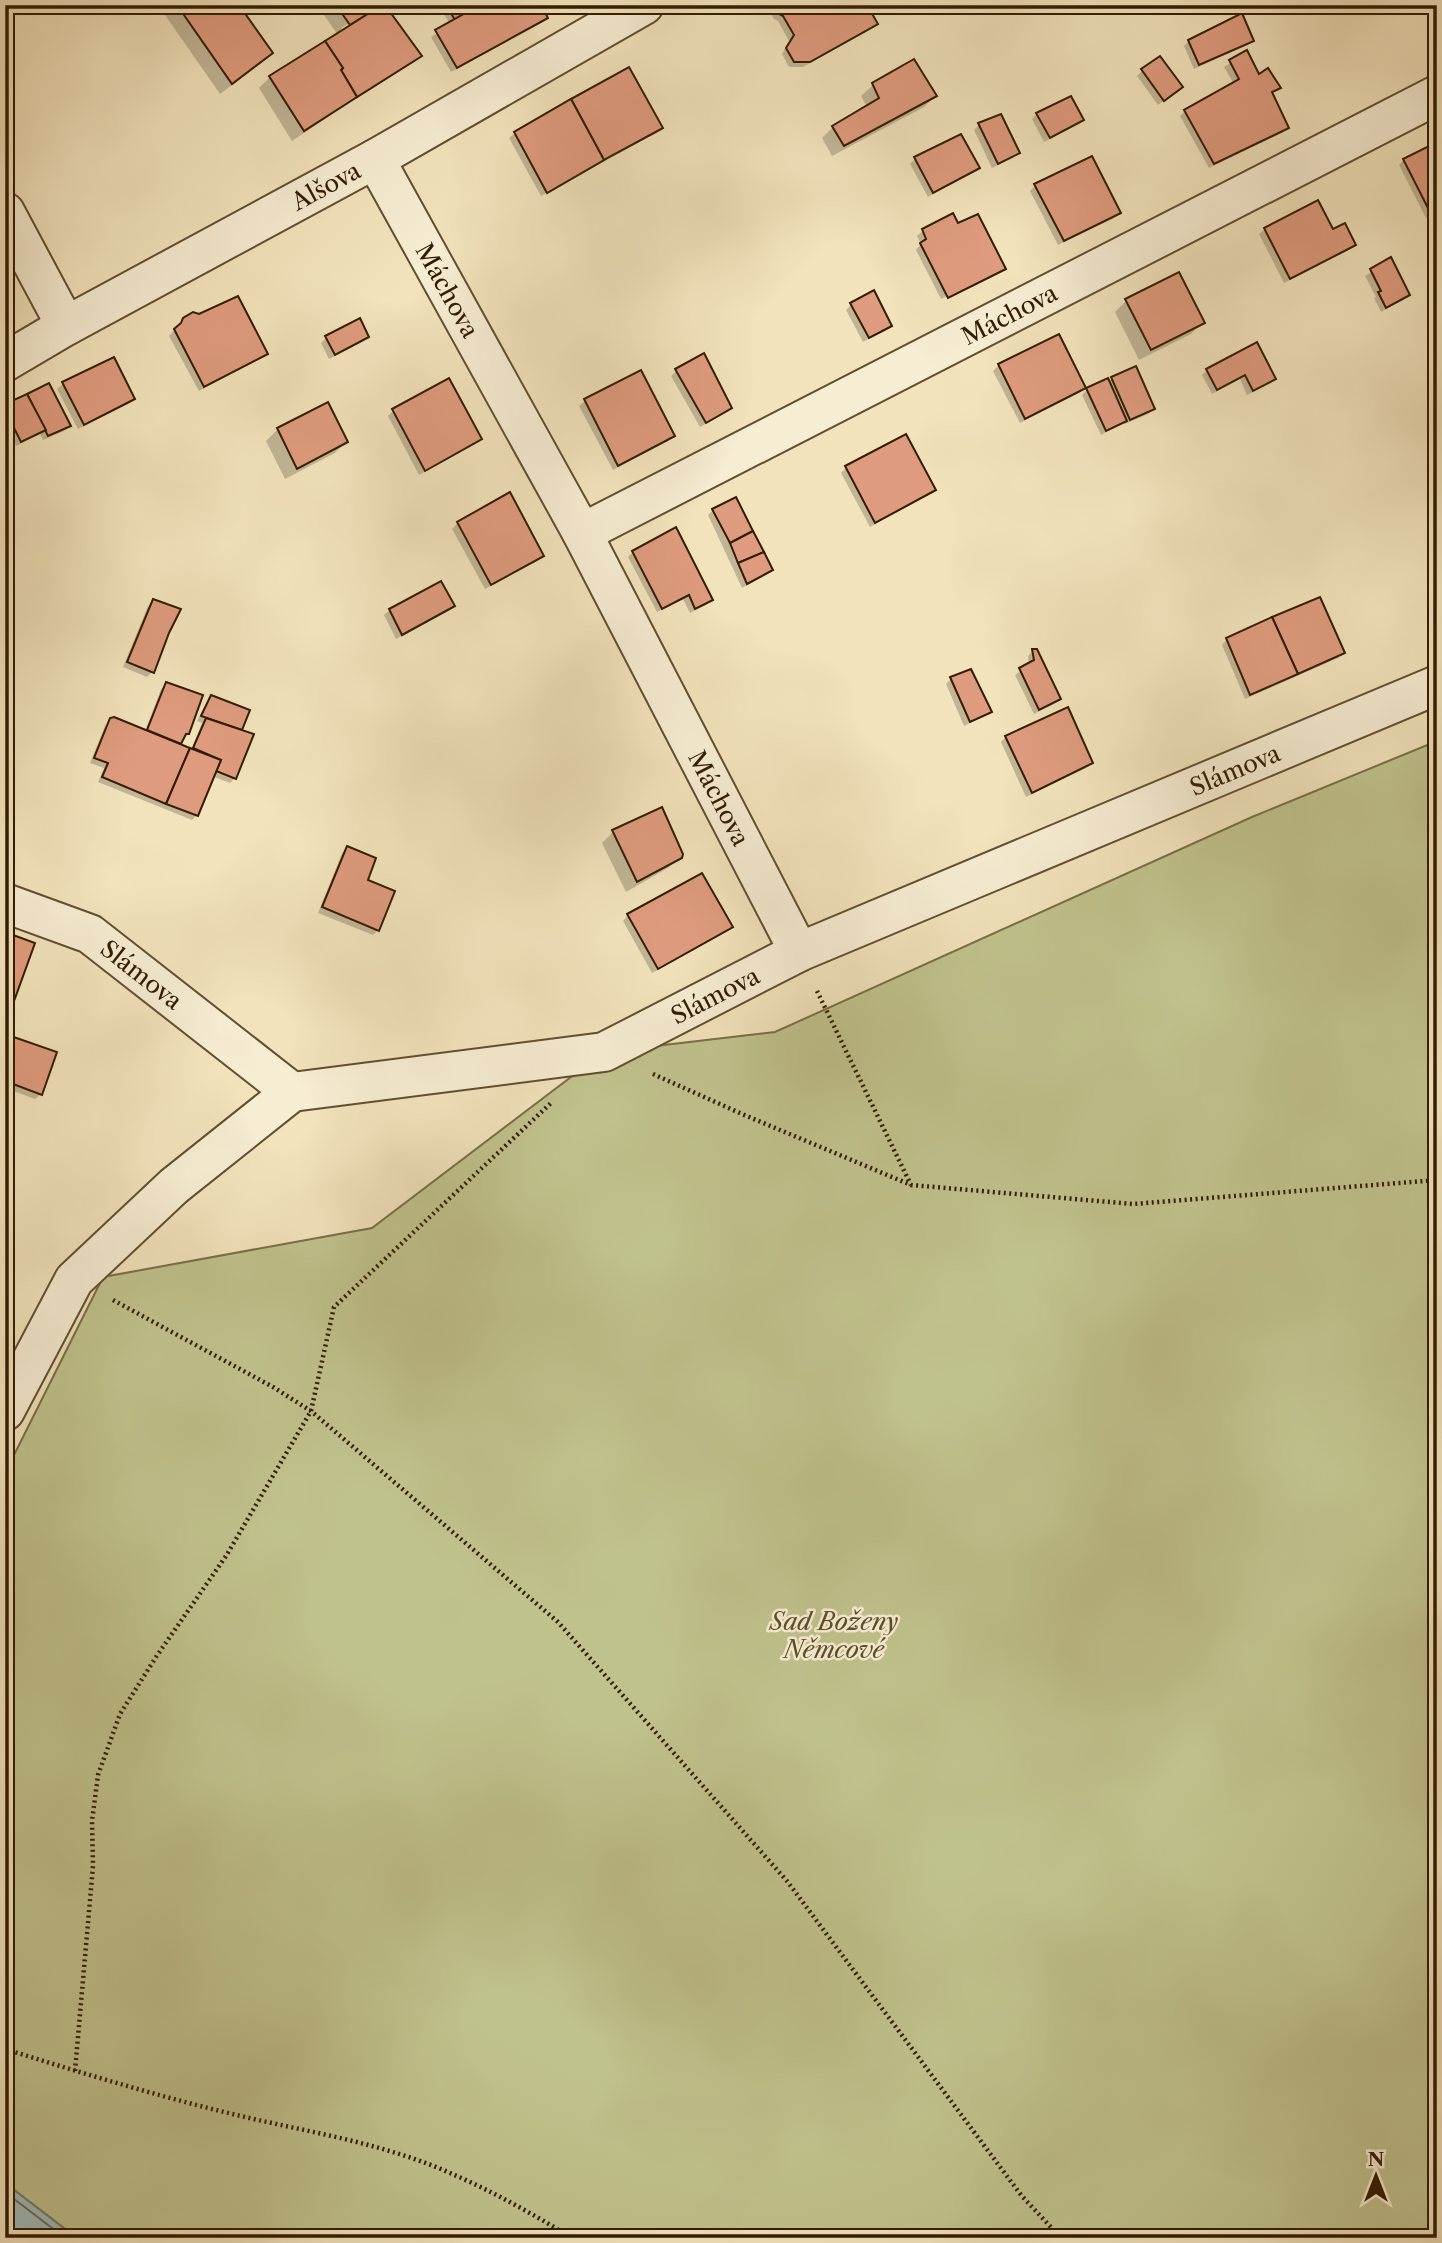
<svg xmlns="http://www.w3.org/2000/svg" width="1442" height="2243" font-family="'Libre Caslon Text',serif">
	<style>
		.green { fill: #c0c28d; stroke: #786f46; stroke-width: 2 }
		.water { fill: #a0bbbb; stroke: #747b70; stroke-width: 2 }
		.shadow { fill: #0003; fill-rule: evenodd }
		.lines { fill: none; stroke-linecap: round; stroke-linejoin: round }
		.shore { stroke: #686c5e; stroke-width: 2 }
		.building { fill: #df9b7f; stroke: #311c00; stroke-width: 2 }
		.minor-casing { stroke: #614e2f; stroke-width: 42 }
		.path { stroke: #311c00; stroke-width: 4.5; stroke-dasharray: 2 3.5; stroke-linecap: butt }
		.minor { stroke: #f7edd3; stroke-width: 38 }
		.labels { text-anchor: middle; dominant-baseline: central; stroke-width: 5; stroke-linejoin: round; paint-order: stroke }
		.street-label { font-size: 24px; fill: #311c00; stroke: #f7edd3 }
		.park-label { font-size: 24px; font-style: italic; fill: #5c4e2a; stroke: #f7edd3 }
	</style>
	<rect width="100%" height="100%" fill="#f2e3bc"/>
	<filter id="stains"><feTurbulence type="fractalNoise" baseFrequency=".00286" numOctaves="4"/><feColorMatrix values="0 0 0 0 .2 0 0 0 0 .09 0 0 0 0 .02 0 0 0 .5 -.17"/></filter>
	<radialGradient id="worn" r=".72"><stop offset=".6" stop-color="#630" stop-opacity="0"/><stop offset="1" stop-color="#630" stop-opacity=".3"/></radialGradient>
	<path class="green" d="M1437 741V2238H339L285 2229 248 2238H81L73 2235 5 2183V1473L103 1277 372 1228 604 1052 775 1032 1252 817Z"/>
	<g class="water">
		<path d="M5 2183 73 2235 81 2238H5Z"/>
		<path d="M285 2229 339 2238H248Z"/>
	</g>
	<g class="shadow">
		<path d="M158 5H237L271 53 260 64 220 94Z"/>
		<path d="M317 5H383L419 56 292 141 259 88 270 77 338 35ZM371 10V14L343 31 341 28Z"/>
		<path d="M771 5H865L876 24 871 29 803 67H789L782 54 789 41 778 21 774 19 769 11Z"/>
		<path d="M1426 5H1437V28Z"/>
		<path d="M447 6 546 18 541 23 451 72 431 37 450 24 442 11Z"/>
		<path d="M1252 40 1247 45 1194 69 1184 46 1189 41Z"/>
		<path d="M1246 53 1259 76 1279 88 1271 94 1287 127 1282 133 1209 168 1180 116 1185 111 1234 84 1224 67Z"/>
		<path d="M913 62 935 96 924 107 832 156 822 138 833 127 867 107 861 96 873 85Z"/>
		<path d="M1142 71 1176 92 1158 105 1137 76Z"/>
		<path d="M1037 114 1082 119 1077 124 1044 142 1032 119Z"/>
		<path d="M979 125 1018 153 1013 158 992 168 974 130Z"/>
		<path d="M661 128 656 133 541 196 509 138 515 133Z"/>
		<path d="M1437 144V213L1426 218 1399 165 1404 160Z"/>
		<path d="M915 159 977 168 972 173 928 197 910 164Z"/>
		<path d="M1035 186 1119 213 1114 218 1058 245 1030 191Z"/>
		<path d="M1317 202 1332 232 1354 245 1349 250 1284 283 1259 234 1265 229Z"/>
		<path d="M952 215 957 225 1004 269 1000 273V270L941 299 916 250 921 244 917 236 923 231Z"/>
		<path d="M1390 260 1408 295 1403 300 1381 312 1374 298 1376 297 1365 276Z"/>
		<path d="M1126 301 1203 322 1191 334 1139 360 1115 312Z"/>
		<path d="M851 305 890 326 885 331 863 342 846 310Z"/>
		<path d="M184 320 266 353 261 358 199 391 169 336Z"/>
		<path d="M359 321 367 337 362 342 329 359 321 343 326 338Z"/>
		<path d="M1058 336 1084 388 1079 393 1020 423 993 371 999 365Z"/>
		<path d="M1256 345 1274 379 1268 384 1247 395 1240 379 1212 394 1202 375 1207 370Z"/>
		<path d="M113 359 133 399 128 404 78 429 57 389 63 384Z"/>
		<path d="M676 371 730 408 725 413 700 427 671 376Z"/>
		<path d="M640 372 673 436 668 441 613 470 579 406 585 401Z"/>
		<path d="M1112 378 1153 409 1148 414 1125 424 1124 422 1101 435 1082 395 1087 390 1108 382Z"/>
		<path d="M327 404 346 442 335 453 285 479 266 441 278 429Z"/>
		<path d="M5 405 69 425 64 431 43 440 40 434 16 446 5 425Z"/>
		<path d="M393 411 480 439 475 444 419 475 388 416Z"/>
		<path d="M905 436 934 490 928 495 870 527 841 473 846 468Z"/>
		<path d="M509 494 542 556 537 561 485 589 452 529 458 523Z"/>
		<path d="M713 510 771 570 766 575 742 588 708 515Z"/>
		<path d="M633 552 711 600 706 605 690 613 683 599 657 612 628 557Z"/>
		<path d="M154 601 168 632 152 672 147 677 123 667 148 606Z"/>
		<path d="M453 606 448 611 396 639 384 615 390 610Z"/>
		<path d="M1227 639 1343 653 1338 658 1245 699 1222 645Z"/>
		<path d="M1033 651 1059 698 1054 704 1034 714 1015 675 1029 665 1028 656Z"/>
		<path d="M951 679 990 711 984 716 964 726 946 684Z"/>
		<path d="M167 684 187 733 178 745 191 750 202 723 197 721 207 702 212 697 248 711 240 731 235 778 230 783 212 776 197 815 192 820 98 782 104 768 90 763 105 726 111 720 145 731 161 689Z"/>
		<path d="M1006 737 1091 762 1086 768 1026 797 1001 742Z"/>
		<path d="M613 832 680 857 668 868 626 892 602 843Z"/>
		<path d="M347 848 365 881 378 930 373 935 318 913 342 853Z"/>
		<path d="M628 915 731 927 726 932 652 973 623 921Z"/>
		<path d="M5 1036 41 1094 35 1099 5 1088Z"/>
	</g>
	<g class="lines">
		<path class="shore" d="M5 2192 65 2238"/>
	</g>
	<g class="building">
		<path d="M177 5H239L273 53 232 84Z"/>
		<path d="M336 5H382L350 25Z"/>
		<path d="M382 5H385L422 56 357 97 341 70 343 68 325 41Z"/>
		<path d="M446 5H480L455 20Z"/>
		<path d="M480 5H541L548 18 457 68 435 30Z"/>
		<path d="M773 5H867L878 24 810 62H794L786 48 794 35 783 16 779 14Z"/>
		<path d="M1242 13 1254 41 1199 65 1188 40Z"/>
		<path d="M325 41 343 68 341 70 357 97 304 131 269 76Z"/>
		<path d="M1247 50 1259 74 1268 68 1281 88 1272 92 1289 128 1214 164 1184 110 1239 79 1229 60Z"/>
		<path d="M1160 56 1183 87 1164 101 1141 69Z"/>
		<path d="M914 59 937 96 844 146 832 126 879 98 872 83Z"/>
		<path d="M629 67 663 128 604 160 571 99Z"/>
		<path d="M1071 96 1084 120 1050 138 1036 113Z"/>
		<path d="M571 99 604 160 547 193 514 132Z"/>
		<path d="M1001 114 1020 153 998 164 978 123Z"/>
		<path d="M961 134 980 168 933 193 914 157Z"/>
		<path d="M1437 142V212L1431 214 1403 159Z"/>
		<path d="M1092 156 1121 213 1064 241 1034 184Z"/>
		<path d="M1318 200 1333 229 1345 223 1356 245 1290 279 1264 228Z"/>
		<path d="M953 213 958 223 978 214 1006 269 948 298 920 243 926 239 922 229Z"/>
		<path d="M1391 257 1410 295 1386 308 1378 292 1381 291 1370 269Z"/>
		<path d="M1179 272 1205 323 1151 350 1125 299Z"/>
		<path d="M874 290 892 326 869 338 850 303Z"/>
		<path d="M238 296 268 354 204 387 174 329 181 323 183 318 193 312 199 314Z"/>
		<path d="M360 318 369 337 335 355 325 336Z"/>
		<path d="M1059 334 1086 388 1025 419 998 364Z"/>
		<path d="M1257 342 1276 379 1253 391 1245 375 1217 390 1206 369Z"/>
		<path d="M704 353 732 408 706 423 675 369Z"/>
		<path d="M114 357 135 399 84 425 62 382Z"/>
		<path d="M1136 366 1155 409 1130 420 1111 377Z"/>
		<path d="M641 370 675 436 618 466 584 399Z"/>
		<path d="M449 378 482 439 425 471 392 409Z"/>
		<path d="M1108 378 1127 421 1106 431 1086 388Z"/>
		<path d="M49 383 71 426 48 436 27 394Z"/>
		<path d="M27 394 46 430 21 442 5 410V404Z"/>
		<path d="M328 402 348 442 297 469 277 428Z"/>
		<path d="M906 434 936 490 875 523 845 466Z"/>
		<path d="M510 492 544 556 491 585 457 522Z"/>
		<path d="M736 497 753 531 730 543 712 509Z"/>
		<path d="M676 527 713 600 695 609 689 595 662 609 632 551Z"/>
		<path d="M753 531 764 552 738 563 730 543Z"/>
		<path d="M764 552 773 570 747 584 738 563Z"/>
		<path d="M441 581 455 606 402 635 389 609Z"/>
		<path d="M1320 597 1345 653 1298 674 1272 617Z"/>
		<path d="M153 599 181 609 169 633 154 673 127 662Z"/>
		<path d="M1272 617 1298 674 1250 695 1226 638Z"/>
		<path d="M1032 649H1037L1061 699 1039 710 1019 668 1034 660Z"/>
		<path d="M971 669 992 712 970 722 950 677Z"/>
		<path d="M166 682 203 695 189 734H186L181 744 147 730Z"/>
		<path d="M211 695 250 710 242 730 201 716Z"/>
		<path d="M1068 707 1093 763 1032 793 1005 736Z"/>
		<path d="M114 717 190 748 166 804 102 777 108 763 94 758 110 718Z"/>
		<path d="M206 718 254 734 236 779 216 771 221 760 193 748Z"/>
		<path d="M190 748 221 760 198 816 166 804Z"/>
		<path d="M662 807 683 854 682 858 637 882 612 830Z"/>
		<path d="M347 846 376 858 368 880 395 891 379 931 322 907Z"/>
		<path d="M702 873 733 927 658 969 627 914Z"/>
		<path d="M5 932 35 943 5 1026Z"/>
		<path d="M5 1034 57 1052 42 1095 5 1081Z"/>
	</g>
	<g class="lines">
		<defs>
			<g id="minor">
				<path id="s1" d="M375 159 582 533 799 952"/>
				<path d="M5 212 66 326"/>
				<path id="s2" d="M5 362 66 326 375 159 644 5"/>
				<path id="s3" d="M582 533 1437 95"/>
				<path id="s4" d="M5 903 90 934 292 1092 604 1052 799 952 1437 685"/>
				<path d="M5 1411 74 1280 174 1186 292 1092"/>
			</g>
		</defs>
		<use href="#minor" class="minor-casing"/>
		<g class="path">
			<path d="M817 991 911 1185"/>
			<path d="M653 1074 742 1114 911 1185 1133 1204 1437 1180"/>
			<path d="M113 1300 273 1387 311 1411 558 1622 787 1881 1021 2195 1061 2238"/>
			<path d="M5 2049C85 2074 164 2098 245 2117 314 2133 385 2144 450 2173 492 2191 533 2214 572 2238"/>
			<path d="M75 2071 93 1866 92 1821 98 1775 120 1714 156 1657 226 1556 311 1411 334 1307 551 1103"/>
		</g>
		<use href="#minor" class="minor"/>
	</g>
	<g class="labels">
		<g class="street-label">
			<text stroke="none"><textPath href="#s2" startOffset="366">Alšova</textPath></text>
			<text stroke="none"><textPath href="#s1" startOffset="150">Máchova</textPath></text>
			<text stroke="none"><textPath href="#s3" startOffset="480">Máchova</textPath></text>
			<text stroke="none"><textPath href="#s4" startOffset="1353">Slámova</textPath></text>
			<text stroke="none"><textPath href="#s1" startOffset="726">Máchova</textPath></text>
			<text stroke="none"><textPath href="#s4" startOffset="156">Slámova</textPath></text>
			<text stroke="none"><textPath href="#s4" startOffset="786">Slámova</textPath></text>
		</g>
		<g class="park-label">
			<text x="834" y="1621">Sad Boženy<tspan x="834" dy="28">Němcové</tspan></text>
		</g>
	</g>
	<rect width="1442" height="2243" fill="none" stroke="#f2e3bc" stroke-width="28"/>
	<rect x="7" y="7" width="1428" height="2229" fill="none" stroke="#311c00" stroke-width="3.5"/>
	<rect x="14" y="14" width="1414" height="2215" fill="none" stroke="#311c00" stroke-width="2"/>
	<g transform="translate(1376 2176)" stroke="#f7edd3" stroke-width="5" paint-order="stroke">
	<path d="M0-5L12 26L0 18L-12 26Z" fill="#311c00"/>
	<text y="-10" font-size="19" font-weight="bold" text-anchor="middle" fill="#311c00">N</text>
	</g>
	<rect width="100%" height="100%" filter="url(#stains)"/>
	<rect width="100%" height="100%" fill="url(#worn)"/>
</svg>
